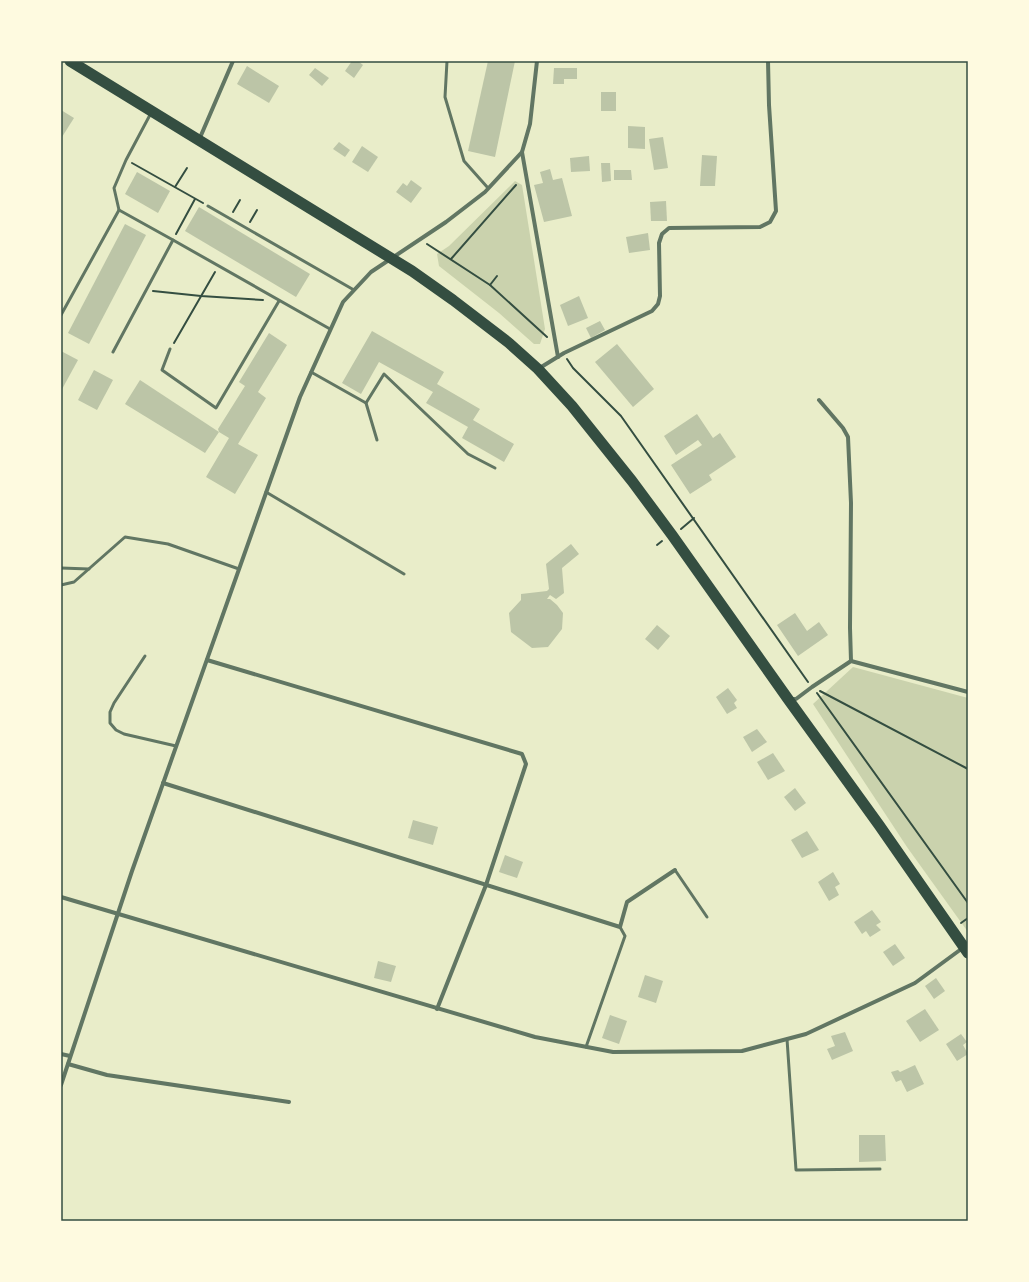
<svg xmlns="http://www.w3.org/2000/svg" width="1029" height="1282" font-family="'Alegreya Sans',sans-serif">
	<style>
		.green { fill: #cad2ad }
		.building { fill: #bcc5a7 }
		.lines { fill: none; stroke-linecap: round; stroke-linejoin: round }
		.path { stroke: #344e41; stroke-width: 2 }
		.service { stroke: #617663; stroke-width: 3 }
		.minor { stroke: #617663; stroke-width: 4 }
		.trunk { stroke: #344e41; stroke-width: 11 }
		.neatline { fill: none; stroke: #344e41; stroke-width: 1.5 }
	</style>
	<rect width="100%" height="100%" fill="#e9edc9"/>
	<g class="green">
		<path d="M515 181 522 185 545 329 540 344H534L499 313 439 266 437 254 449 246Z"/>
		<path d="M853 667 968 698V932L907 847 813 704Z"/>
	</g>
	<g class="building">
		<path d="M352 61H358L363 65 354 78 345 71Z"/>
		<path d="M488 61H515L495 157 468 151Z"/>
		<path d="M247 66 279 86 269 103 237 84Z"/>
		<path d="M315 68 329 78 322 86 309 75Z"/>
		<path d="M554 68H577V79H564V84H553Z"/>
		<rect x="601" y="92" width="15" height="19"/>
		<path d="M61 110 74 118 62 137 61 136Z"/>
		<path d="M628 126 645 127V149L628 148Z"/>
		<path d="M663 137 668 168 654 170 649 139Z"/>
		<path d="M339 142 350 150 345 157 333 149Z"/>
		<path d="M362 146 378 157 368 172 352 162Z"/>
		<path d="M702 155 717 156 715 186H700Z"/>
		<path d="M589 156 590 171 571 172 570 158Z"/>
		<path d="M601 163H610L611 181 602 182Z"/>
		<path d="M550 169 553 180 562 178 572 216 544 222 534 185 543 183 540 172Z"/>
		<path d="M614 170H631L632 180H614Z"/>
		<path d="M137 172 170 191 158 213 125 194Z"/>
		<path d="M411 180 422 188 411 203 396 192 403 183 407 186Z"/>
		<path d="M666 201 667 221H651L650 202Z"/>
		<path d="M199 207 310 274 296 297 185 231Z"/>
		<path d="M125 224 146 235 89 344 68 333Z"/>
		<path d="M648 233 650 250 629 253 626 237Z"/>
		<path d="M579 296 588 318 568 326 560 305Z"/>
		<path d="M600 321 605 330 591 338 586 328Z"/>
		<path d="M372 331 444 372 437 384 480 409 473 420 514 444 504 462 462 438 468 427 426 403 433 392 379 362 361 394 342 383Z"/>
		<path d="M269 333 287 345 258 392 266 398 238 444 258 455 235 494 206 477 229 438 219 432 218 429 245 386 239 382Z"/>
		<path d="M617 344 654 389 633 407 595 362Z"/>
		<path d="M61 351 78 360 61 391Z"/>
		<path d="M94 370 113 380 97 410 78 400Z"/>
		<path d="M140 380 219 432 205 453 125 404Z"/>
		<path d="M697 414 713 438 720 433 736 457 709 475 712 480 690 494 671 465 702 445 698 440 676 455 664 436Z"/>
		<path d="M571 544 579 554 562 568 564 593 556 599 550 595 547 599H550L557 605 563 613 562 629 548 647 532 648 511 632 509 613 521 600V594L547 591 549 589 546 564Z"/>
		<path d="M795 613 807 631 819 622 828 635 798 656 777 625Z"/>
		<path d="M657 625 670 636 658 650 645 639Z"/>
		<path d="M728 688 737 700 734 703 737 708 727 714 716 697Z"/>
		<path d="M757 729 767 742 752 752 743 737Z"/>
		<path d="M773 753 785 771 768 780 757 762Z"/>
		<path d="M795 788 806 803 795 811 784 797Z"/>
		<path d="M413 820 438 827 433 845 408 838Z"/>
		<path d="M807 831 819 850 802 858 791 840Z"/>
		<path d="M505 855 523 862 517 878 499 872Z"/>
		<path d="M833 872 840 884 835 887 839 895 829 901 818 882Z"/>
		<path d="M872 910 881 922 876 925 881 930 870 937 866 931 862 934 854 922Z"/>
		<path d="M895 944 905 958 893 966 883 952Z"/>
		<path d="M378 961 396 966 391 982 374 978Z"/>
		<path d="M645 975 663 981 656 1003 638 997Z"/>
		<path d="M936 978 945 991 934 999 925 986Z"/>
		<path d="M925 1009 939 1030 920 1042 906 1021Z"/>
		<path d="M610 1015 627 1021 619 1044 602 1038Z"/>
		<path d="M845 1032 853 1051 832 1060 827 1049 835 1046 831 1036Z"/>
		<path d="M961 1034 967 1042 963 1045 968 1054 957 1061 946 1044Z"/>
		<path d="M915 1065 924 1084 907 1092 901 1080 896 1082 891 1072 898 1070 900 1072Z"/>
		<path d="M859 1135H885L886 1161 859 1162Z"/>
	</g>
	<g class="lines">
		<g class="path">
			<path d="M132 163 203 203"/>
			<path d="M175 187 187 168"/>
			<path d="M233 212 240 200"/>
			<path d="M250 222 257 210"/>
			<path d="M176 234 195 199"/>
			<path d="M427 244 490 285 547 337"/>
			<path d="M451 259 516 185"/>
			<path d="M490 285 497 276"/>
			<path d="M153 291 201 296 263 300"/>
			<path d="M174 343 215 272"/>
			<path d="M567 359 573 368 621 416 808 682"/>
			<path d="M681 529 694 518"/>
			<path d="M657 545 662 541"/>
			<path d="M820 691 968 769"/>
			<path d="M817 693 968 903"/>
			<path d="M961 923 968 918"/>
		</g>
		<g class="service">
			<path d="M447 61 445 97 464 161 488 188"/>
			<path d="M208 206 354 290"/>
			<path d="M173 240 330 329"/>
			<path d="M61 315 119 210"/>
			<path d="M170 349 162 370 216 408 279 301"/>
			<path d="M113 352 173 240 119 210 114 188 126 160 151 113"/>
			<path d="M311 372 366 403 384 374 468 454 495 468"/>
			<path d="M366 403 377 440"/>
			<path d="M266 492 404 574"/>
			<path d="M61 568 89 569"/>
			<path d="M61 585 74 582 125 537 168 544 239 569"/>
			<path d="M145 656 114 703 110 712V723L116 730 124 734 176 746"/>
			<path d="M675 870 707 917"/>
			<path d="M787 1039 796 1170 880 1169"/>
			<path d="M586 1047 625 936 620 927"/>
		</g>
		<g class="minor">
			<path d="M537 61 530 124 522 152 558 357"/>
			<path d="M199 140 233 61"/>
			<path d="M538 369 564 353 652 311 658 304 660 296 659 243 662 234 669 228 760 227 770 222 776 211 769 105 768 61"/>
			<path d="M819 400 843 428 848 437 851 503 850 628 851 661"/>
			<path d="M207 660 522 754 526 764 486 885 437 1009"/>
			<path d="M790 699H796L812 687 851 661 968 692"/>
			<path d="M163 783 620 927 627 902 675 870"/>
			<path d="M61 897 535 1037 613 1052 742 1051 806 1034 915 983 964 947"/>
			<path d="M61 1054 70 1056"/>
			<path d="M68 1064 107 1075 289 1102"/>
			<path d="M61 1085 132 871 300 397 343 302 371 272 446 222 485 192 522 152"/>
		</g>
		<path class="trunk" d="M70 61 412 271 453 300 509 343 538 369 572 406 632 481 672 535 788 699 879 825 968 953"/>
	</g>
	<rect width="1029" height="1282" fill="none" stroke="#fefae0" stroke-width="124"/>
	<rect x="62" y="62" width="905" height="1158" class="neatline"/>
</svg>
